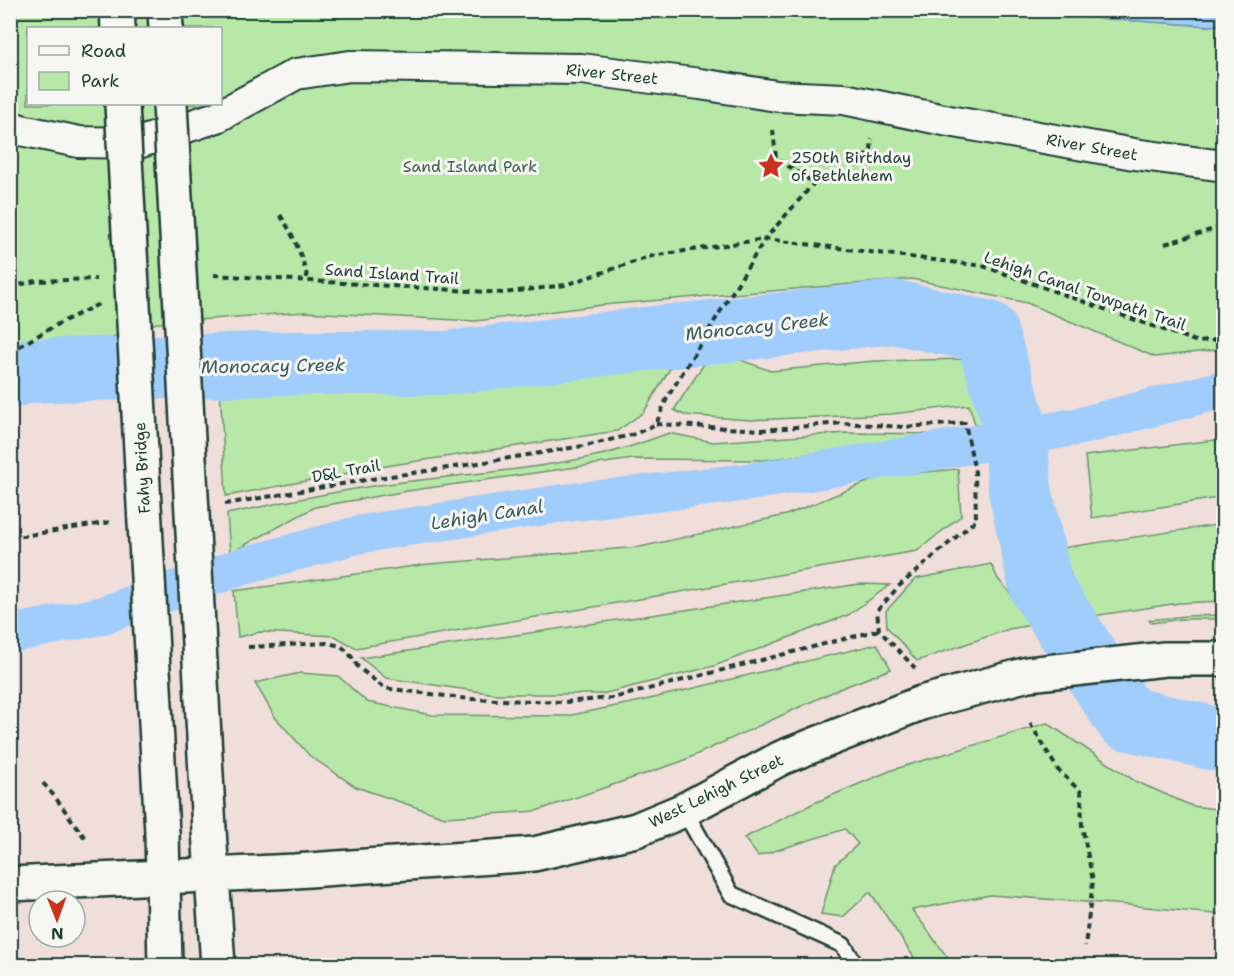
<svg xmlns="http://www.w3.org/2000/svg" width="1234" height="976" font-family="'Shantell Sans',sans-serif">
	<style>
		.green { fill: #b8e8a8; stroke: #6c926e; stroke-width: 1.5; fill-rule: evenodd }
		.water { fill: #a0cdfb; stroke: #6c93ab; stroke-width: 1.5 }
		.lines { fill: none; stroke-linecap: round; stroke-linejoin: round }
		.canal { stroke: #a0cdfb; stroke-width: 38 }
		.river { stroke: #a0cdfb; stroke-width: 64 }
		.service-casing { stroke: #1f3d34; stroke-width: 20 }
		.minor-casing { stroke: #1f3d34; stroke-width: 34 }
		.tertiary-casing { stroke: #1f3d34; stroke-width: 38 }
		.secondary-casing { stroke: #1f3d34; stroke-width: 38 }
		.path { stroke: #1f3d34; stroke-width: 4; stroke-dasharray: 6 4.5; stroke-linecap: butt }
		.service { stroke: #f6f6f2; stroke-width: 15 }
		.minor { stroke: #f6f6f2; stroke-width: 30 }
		.tertiary { stroke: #f6f6f2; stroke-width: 33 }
		.secondary { stroke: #f6f6f2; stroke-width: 33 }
		.secondary-bridge-casing { stroke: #1f3d34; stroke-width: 38; stroke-linecap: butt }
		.secondary-bridge { stroke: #f6f6f2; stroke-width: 33 }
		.labels { text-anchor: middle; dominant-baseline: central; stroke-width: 6; stroke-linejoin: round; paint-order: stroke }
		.street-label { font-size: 16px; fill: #1f3d34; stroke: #f6f6f2 }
		.poi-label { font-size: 16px; fill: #1f3d34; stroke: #f6f6f2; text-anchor: start }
		.park-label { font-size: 16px; fill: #3e5f4b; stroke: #f6f6f2 }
		.water-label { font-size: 18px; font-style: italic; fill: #395a5c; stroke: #f6f6f2 }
	</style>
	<rect width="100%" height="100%" fill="#f0deda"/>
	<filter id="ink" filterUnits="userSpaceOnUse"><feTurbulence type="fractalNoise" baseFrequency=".0167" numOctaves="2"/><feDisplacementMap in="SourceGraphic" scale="12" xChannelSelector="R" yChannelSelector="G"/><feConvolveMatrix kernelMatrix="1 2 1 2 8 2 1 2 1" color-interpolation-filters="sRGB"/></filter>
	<g filter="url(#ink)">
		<g class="green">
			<path d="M991 10 1209 26 1223 24V349L1155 357 1027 303 912 279 602 305 476 321 305 312 157 323 11 368V11ZM28 28H220V104H28Z"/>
			<path d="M713 350 771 371 874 361 969 359 994 393 993 433H978L969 405 891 414 750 420 684 415 674 410Z"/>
			<path d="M677 357 644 412 617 431 392 465 226 496 220 386 366 374 465 386 567 362Z"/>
			<path d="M669 433 713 442 847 433 949 434 765 460 633 459 407 491 315 507 230 553 227 514C278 503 328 493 379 485 453 475 527 471 600 455 624 450 647 441 669 433Z"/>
			<path d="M1223 439V497L1092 518 1085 456Z"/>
			<path d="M958 469 961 516 917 551 356 648 335 636 260 632 238 637 234 591 429 564 640 547 786 515 882 476Z"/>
			<path d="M1223 524V601L1179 603 1086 617 1061 548Z"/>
			<path d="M991 564 998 579 1037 624 1009 629 917 661 887 627 886 611 915 579Z"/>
			<path d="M860 584 890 585 848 615 714 666 602 694H496L386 678 361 658Z"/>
			<path d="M1223 615V619H1183L1151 623 1149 620 1186 616Z"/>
			<path d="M877 644 891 669 839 689 680 762 536 811 445 817 356 787 310 756 275 717 255 683 300 673 338 676 367 702 432 715 567 716 641 701Z"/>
			<path d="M1047 723 1135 781 1192 806 1223 810V915L1128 905 990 895 912 910 923 924 953 965H919L870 892 843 917 821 914 835 865 858 844 845 829 758 856 744 838 814 803 892 770Z"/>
		</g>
		<path class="water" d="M991 11H1223V24L1210 26Z"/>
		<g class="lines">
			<path class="canal" d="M10 634 100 616 240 567 361 534 558 504 749 482 936 451 1081 426 1224 389"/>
			<path class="river" d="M10 377 25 371 296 363H447L645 339 894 312 986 332 1014 423 1020 490 1041 587 1126 718 1224 741"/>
			<defs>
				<path id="service" d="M684 810 731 894 843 945 856 966"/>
				<path id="minor" d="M10 126 21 130 79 142 138 143 217 117 296 74 350 66 581 69 700 84 777 96 844 99 949 121 1134 154 1224 166"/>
				<path id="tertiary" d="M162 877 295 871 534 854 636 830 684 810 781 758 921 703 1028 674 1165 659H1224"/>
				<g id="secondary">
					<path d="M117 10 118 28"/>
					<path d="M165 10 166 28"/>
					<path d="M209 830 218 966"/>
					<path d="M162 833 165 966"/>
					<path d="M10 884 162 877"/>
				</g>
			</defs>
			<use href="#service" class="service-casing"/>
			<use href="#minor" class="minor-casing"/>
			<use href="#tertiary" class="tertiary-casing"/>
			<use href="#secondary" class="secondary-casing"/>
			<g class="path">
				<path d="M1214 128 1224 129"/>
				<path d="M773 130 776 158 814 183"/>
				<path d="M280 215C294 235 302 256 308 280"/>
				<path d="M1165 244 1224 226"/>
				<path d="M214 275 503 293 565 285 652 256 765 239 983 266 1198 342 1224 339"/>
				<path d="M10 287 36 281 96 279"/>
				<path d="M10 352 56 325 99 304"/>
				<path d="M656 424 762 430 842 423 903 427 965 423 975 472 976 520 899 586 877 611 879 630 915 668"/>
				<path d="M225 504 377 478 448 468 589 445 635 434 656 424 667 398 765 239 814 183 847 177 871 150 872 139"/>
				<path d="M10 538 111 522"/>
				<path d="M248 647 327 643 341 646 349 653 358 667 384 688 469 699 564 702 613 698 879 630"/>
				<path d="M1030 723 1058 770 1081 792 1082 826 1093 881 1085 946"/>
				<path d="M43 783 55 797 85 838"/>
			</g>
			<use href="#service" class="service"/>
			<use href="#minor" class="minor"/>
			<use href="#tertiary" class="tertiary"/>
			<use href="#secondary" class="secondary"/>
			<defs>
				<g id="secondary-bridge">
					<path d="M122 104 162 833"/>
					<path d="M170 104 209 830"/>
				</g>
			</defs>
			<use href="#secondary-bridge" class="secondary-bridge-casing"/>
			<use href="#secondary-bridge" class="secondary-bridge"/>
		</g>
	</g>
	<defs>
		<symbol id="sight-bare" viewBox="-9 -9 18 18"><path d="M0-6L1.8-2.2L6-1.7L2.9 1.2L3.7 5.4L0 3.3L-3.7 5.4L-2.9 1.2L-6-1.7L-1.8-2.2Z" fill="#c8321e" stroke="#f6f6f2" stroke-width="2.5" paint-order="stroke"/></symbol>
	</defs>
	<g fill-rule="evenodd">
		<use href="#sight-bare" x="752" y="147" width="38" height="38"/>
	</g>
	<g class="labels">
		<g class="street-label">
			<text transform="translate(612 74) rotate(6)">River Street</text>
			<text transform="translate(1092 147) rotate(10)">River Street</text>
			<text transform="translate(392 274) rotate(4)">Sand Island Trail</text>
			<text transform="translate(1085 291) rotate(19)">Lehigh Canal Towpath Trail</text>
			<text transform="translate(142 468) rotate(-93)">Fahy Bridge</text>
			<text transform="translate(346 471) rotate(-10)">D&amp;L Trail</text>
			<text transform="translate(716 791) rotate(-26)">West Lehigh Street</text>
		</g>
		<g class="poi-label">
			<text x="791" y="157">250th Birthday<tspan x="791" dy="18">of Bethlehem</tspan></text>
		</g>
		<g class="park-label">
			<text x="470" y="166">Sand Island Park</text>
		</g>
		<g class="water-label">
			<text transform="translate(757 327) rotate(-6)">Monocacy Creek</text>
			<text transform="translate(273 366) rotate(-1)">Monocacy Creek</text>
			<text transform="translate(487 515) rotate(-9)">Lehigh Canal</text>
		</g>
	</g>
	<rect width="1234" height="976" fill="none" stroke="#f6f6f2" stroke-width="36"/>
	<rect x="18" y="18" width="1198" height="940" fill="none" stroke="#1f3d34" stroke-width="2" filter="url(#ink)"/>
	<rect x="27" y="27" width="195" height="78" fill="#f6f6f2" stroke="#a0aca6" stroke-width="1.5"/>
	<rect x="39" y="46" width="30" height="9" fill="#f6f6f2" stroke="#a0aca6" stroke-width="1.5"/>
	<text x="81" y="57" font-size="18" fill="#1f3d34">Road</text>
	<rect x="39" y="72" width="30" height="18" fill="#b8e8a8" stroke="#a0aca6" stroke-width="1.5"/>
	<text x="81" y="87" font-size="18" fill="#1f3d34">Park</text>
	<g transform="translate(57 919) rotate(179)"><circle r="28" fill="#f6f6f2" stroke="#a0aca6" stroke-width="1.5"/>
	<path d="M0-4.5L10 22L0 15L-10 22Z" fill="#c8321e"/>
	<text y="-9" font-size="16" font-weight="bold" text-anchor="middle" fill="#1f3d34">N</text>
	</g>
</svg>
